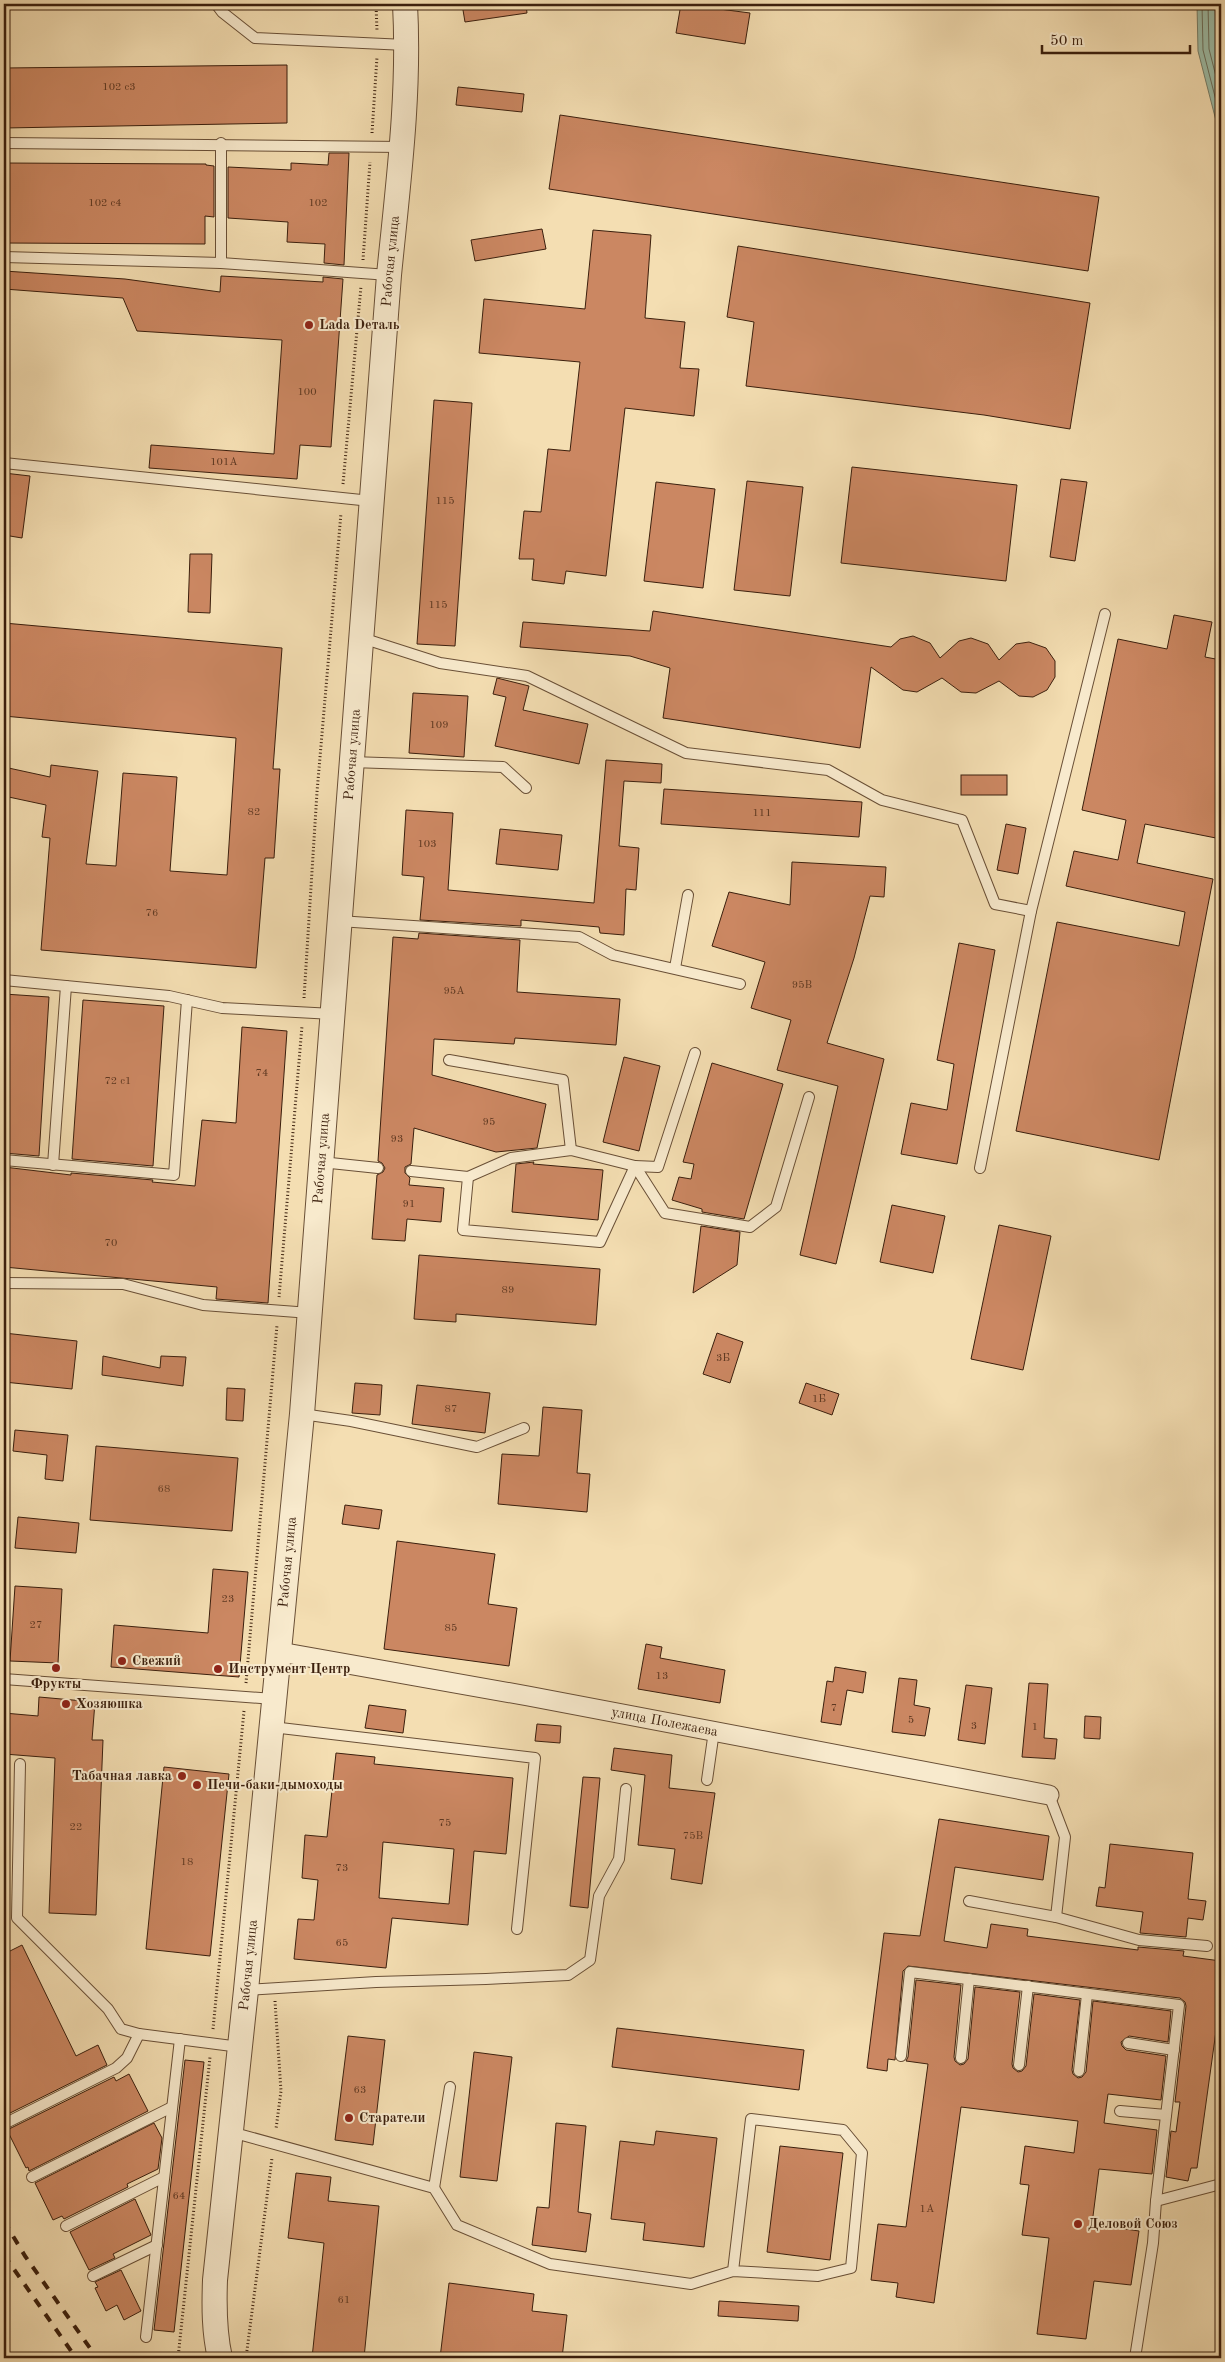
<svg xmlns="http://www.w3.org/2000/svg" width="1225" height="2362" font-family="'Old Standard TT',serif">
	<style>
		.water { fill: #9dbda7; stroke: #767e69 }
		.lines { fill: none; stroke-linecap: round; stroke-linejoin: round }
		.shore { stroke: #6c6e5a; stroke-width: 1 }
		.building { fill: #cb8762; stroke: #3b1f0d; fill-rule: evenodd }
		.service-casing { stroke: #694f36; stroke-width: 12 }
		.minor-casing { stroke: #694f36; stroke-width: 21 }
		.tertiary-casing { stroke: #694f36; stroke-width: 26 }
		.path { stroke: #3b1f0d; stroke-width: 3; stroke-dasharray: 1 2.5; stroke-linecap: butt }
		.service { stroke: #f8eacd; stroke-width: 10 }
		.minor { stroke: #f8eacd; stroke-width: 19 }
		.tertiary { stroke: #f8eacd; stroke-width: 24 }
		.rail { stroke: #3b1f0d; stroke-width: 4; stroke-dasharray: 9 9; stroke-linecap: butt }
		.poi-dot { fill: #8f2418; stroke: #f8eacd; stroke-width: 2 }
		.labels { text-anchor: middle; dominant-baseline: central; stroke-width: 4; stroke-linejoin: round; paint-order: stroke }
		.number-label { font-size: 11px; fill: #5f3922 }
		.street-label { font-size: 14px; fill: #3b1f0d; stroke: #f8eacd }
		.poi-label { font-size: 14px; font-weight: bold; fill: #3b1f0d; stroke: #f8eacd; text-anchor: start }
	</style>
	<rect width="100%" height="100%" fill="#f4deb2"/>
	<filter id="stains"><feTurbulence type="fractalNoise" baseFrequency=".004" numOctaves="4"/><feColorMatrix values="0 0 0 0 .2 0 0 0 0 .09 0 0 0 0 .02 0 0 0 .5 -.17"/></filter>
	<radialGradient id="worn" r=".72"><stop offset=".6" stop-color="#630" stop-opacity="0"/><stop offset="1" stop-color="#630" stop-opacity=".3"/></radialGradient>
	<path class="water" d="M1197 4H1221V140L1198 51Z"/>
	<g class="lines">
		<g class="shore">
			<path d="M1202 4 1203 50 1221 120"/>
			<path d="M1208 4 1209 49 1221 96"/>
			<path d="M1215 4 1217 48 1221 66"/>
		</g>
	</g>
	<g class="building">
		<path d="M462 4H526L527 13 465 22Z"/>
		<path d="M681 4 750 13 745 44 676 33Z"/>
		<path d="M287 65V123L4 128V68Z"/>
		<path d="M458 87 524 94 522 112 456 105Z"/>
		<path d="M560 115 1099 197 1088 271 549 189Z"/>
		<path d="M329 153H349L344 265 324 263 325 244 287 242 288 222 228 218V167L291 170V163L328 165Z"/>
		<path d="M4 163 206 164V165L214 166V217L205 216V244L4 243Z"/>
		<path d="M542 229 546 249 475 261 471 240Z"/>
		<path d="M593 230 651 235 645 318 685 322 680 368 699 369 694 416 625 408 606 576 566 571 564 584 532 580 534 559H519L524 511 541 512 548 449 570 451 580 362 479 353 484 299 585 309Z"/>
		<path d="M738 246 1090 303 1070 429 984 415 746 386 754 322 727 317Z"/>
		<path d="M4 271 125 279 220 292 221 276 323 282V277L343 279 331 447 300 445 297 479 149 468 151 445 274 454 282 340 137 331 123 298 4 289Z"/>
		<path d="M434 400 472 403 455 646 417 644Z"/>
		<path d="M852 467 1017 485 1006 581 841 563Z"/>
		<path d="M4 473 30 476 22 538 4 535Z"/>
		<path d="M1061 479 1087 482 1075 561 1050 557Z"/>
		<path d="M747 481 803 487 790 596 734 590Z"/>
		<path d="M656 482 715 489 703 588 644 581Z"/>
		<path d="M190 554H212L210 613 188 612Z"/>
		<path d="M653 611 891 647 900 639 913 636 930 643 940 658 959 641 971 638 988 644 999 660 1016 644 1029 642 1046 648 1055 661V677L1047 690 1033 697 1019 696 999 681 976 693 961 692 942 678 917 692 903 690 871 667 860 748 663 718 670 668 630 656 520 647 523 622 650 631Z"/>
		<path d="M1174 615 1212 622 1205 657 1221 660V839L1145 824 1137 863 1213 879 1159 1160 1016 1131 1057 922 1179 946 1185 912 1066 886 1074 851 1118 860 1126 820 1082 810 1118 639 1167 649Z"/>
		<path d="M4 623 282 648 273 769H280L274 858H265L256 968 41 950 50 838 42 837 46 805 4 796V767L50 777 51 765 98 771 86 864 116 866 123 773 177 777 170 871 227 875 236 738 4 716Z"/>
		<path d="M497 678 529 686 523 710 588 724 579 764 495 746 506 697 493 694Z"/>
		<path d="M413 693 468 696 464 757 409 753Z"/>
		<path d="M606 760 662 764 661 783 624 781 619 846 639 848 636 890 626 889 624 935 600 933 599 927 521 920V926L420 920 424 877 402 875 406 810 453 813 448 890 594 903Z"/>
		<rect x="961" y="775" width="46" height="20"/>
		<path d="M664 789 862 802 859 837 661 824Z"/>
		<path d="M1006 824 1026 828 1018 874 997 870Z"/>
		<path d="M500 829 562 835 558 870 496 864Z"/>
		<path d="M792 862 886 867 884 897 870 896 854 958 827 1043 884 1059 836 1264 800 1255 838 1086 777 1070 791 1020 751 1008 765 962 712 946 729 892 790 905Z"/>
		<path d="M419 933 520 940 517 992 620 999 616 1045 515 1038 514 1044 434 1039 432 1075 546 1104 537 1148 496 1152 414 1128 411 1164 405 1167V1173L410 1178 409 1185 444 1188 441 1222 407 1219 405 1241 372 1239 377 1175 383 1172 385 1168 382 1163 378 1161 393 937 418 939Z"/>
		<path d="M959 943 995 950 957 1164 901 1154 911 1103 947 1110 954 1064 937 1060Z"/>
		<path d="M4 994 49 997 39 1156 4 1153Z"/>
		<path d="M83 1000 164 1006 153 1166 72 1159Z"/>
		<path d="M242 1027 287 1031 268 1303 216 1299 217 1287 4 1267V1167L71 1175V1173L153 1180 152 1182 195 1186 202 1120 236 1123Z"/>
		<path d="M624 1057 660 1066 639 1151 603 1142Z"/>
		<path d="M712 1063 783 1084 744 1219 702 1212V1209L672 1200 679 1177 691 1179 694 1164 683 1162Z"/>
		<path d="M534 1162 533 1164 603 1170 598 1220 512 1212 516 1164Z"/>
		<path d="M892 1205 945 1216 933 1273 880 1262Z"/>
		<path d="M999 1225 1051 1236 1023 1370 971 1359Z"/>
		<path d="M701 1226 740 1232 737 1265 693 1293Z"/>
		<path d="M419 1255 600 1269 596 1325 456 1314V1322L414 1319Z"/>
		<path d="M4 1333 77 1341 72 1389 4 1382Z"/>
		<path d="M717 1333 743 1342 730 1383 703 1374Z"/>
		<path d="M103 1356 160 1368 161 1356 186 1357 183 1386 102 1375Z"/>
		<path d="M355 1383 382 1385 380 1415 352 1413Z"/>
		<path d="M806 1383 839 1394 832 1415 799 1403Z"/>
		<path d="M417 1385 490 1393 485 1433 412 1424Z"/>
		<path d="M227 1388 245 1389 243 1421 226 1420Z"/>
		<path d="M543 1407 582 1410 577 1473 590 1474 587 1512 498 1504 502 1454 539 1456Z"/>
		<path d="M15 1430 68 1435 63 1481 45 1479 47 1455 13 1451Z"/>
		<path d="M96 1446 238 1458 232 1531 90 1520Z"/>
		<path d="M345 1505 382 1510 379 1529 342 1524Z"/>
		<path d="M18 1517 79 1523 76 1553 15 1548Z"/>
		<path d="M397 1541 495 1554 488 1604 517 1608 509 1666 384 1649Z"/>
		<path d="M213 1569 248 1572 239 1677 111 1667 114 1625 208 1633Z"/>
		<path d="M15 1586 62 1589 58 1663 10 1661Z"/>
		<path d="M646 1644 662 1647 660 1658 725 1670 720 1703 638 1689Z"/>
		<path d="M835 1667 866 1672 863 1693 847 1690 841 1725 821 1722 827 1681 833 1682Z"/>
		<path d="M899 1678 917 1680 914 1705 930 1708 925 1736 892 1732Z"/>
		<path d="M1029 1683 1048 1684 1044 1738 1057 1739 1055 1759 1022 1757Z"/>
		<path d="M966 1685 992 1688 985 1744 958 1740Z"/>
		<path d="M39 1697 95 1702 92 1740H103L96 1915 49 1913 55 1758 4 1754V1713L38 1716Z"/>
		<path d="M369 1705 406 1710 403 1733 365 1728Z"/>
		<path d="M1085 1716 1101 1717 1100 1739 1084 1738Z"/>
		<path d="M537 1724 561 1726 560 1743 535 1741Z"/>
		<path d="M614 1748 672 1755 669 1788 715 1793 702 1884 671 1879 675 1849 638 1845 645 1775 611 1770Z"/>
		<path d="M336 1753 375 1757 374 1764 513 1778 506 1854 474 1851 468 1925 392 1918 386 1968 294 1959 298 1919 314 1920 318 1880 302 1878 305 1835 327 1837ZM383 1842 454 1849 449 1904 379 1898Z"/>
		<path d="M164 1767 229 1774 210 1956 146 1949Z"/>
		<path d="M583 1777 600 1778 588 1908 570 1906Z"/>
		<path d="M939 1819 1049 1836 1043 1880 955 1867 944 1941 987 1948 991 1924 1028 1929 1027 1936 1138 1950V1947L1184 1951 1183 1956 1221 1961V1995L1197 2168H1191L1188 2181 1166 2177 1171 2131 1176 2132 1180 2102H1175L1186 2006 1185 2002 1180 1998 908 1966 903 1971 895 2060 888 2059 887 2071 867 2068 884 1933 920 1936Z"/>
		<path d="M1110 1844 1193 1853 1188 1899 1206 1901 1203 1920 1188 1918 1186 1937 1140 1933 1143 1912 1096 1906 1099 1887 1105 1888Z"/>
		<path d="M22 1945 76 2056 98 2045 107 2065 4 2116V1954Z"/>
		<path d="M916 1980 961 1985 954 2057 955 2061 960 2065 964 2064 968 2059 975 1987 1020 1992 1012 2064 1013 2068 1018 2072 1022 2071 1026 2066 1034 1994 1080 2000 1072 2070 1073 2074 1078 2078 1082 2077 1086 2072 1093 2001 1171 2011 1168 2042 1129 2036 1121 2042 1122 2046 1126 2050 1166 2056 1161 2100 1108 2094 1104 2123 1157 2130 1152 2174 1099 2169 1092 2224 1139 2231 1131 2285 1094 2281 1086 2339 1037 2334 1049 2238 1022 2235 1029 2185 1020 2184 1025 2146 1074 2153 1078 2121 961 2107 934 2303 896 2297 898 2283 871 2280 878 2224 906 2227 928 2064 906 2061 908 2057Z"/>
		<path d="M617 2028 804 2050 799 2090 612 2067Z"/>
		<path d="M348 2036 385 2040 373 2145 335 2140Z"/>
		<path d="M474 2052 512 2057 497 2181 460 2177Z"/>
		<path d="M185 2060 204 2062 174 2332 154 2330Z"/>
		<path d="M129 2074 148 2111 29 2171 28 2167 26 2168 7 2130 114 2077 116 2081Z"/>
		<path d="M154 2123 162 2138 158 2169 127 2184 128 2187 64 2219 62 2216 53 2220 35 2183Z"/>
		<path d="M556 2123 586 2126 578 2212 591 2214 586 2252 532 2245 537 2207 549 2208Z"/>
		<path d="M656 2131 717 2138 704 2247 643 2240 645 2223 611 2219 620 2141 654 2145Z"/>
		<path d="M780 2146 843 2153 830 2260 767 2252Z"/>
		<path d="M296 2173 331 2177 328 2201 379 2206 364 2358H312L324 2243 288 2238Z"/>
		<path d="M135 2199 151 2235 113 2254 115 2258 89 2270 70 2232Z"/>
		<path d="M121 2270 141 2311 124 2320 117 2305 106 2311 95 2288 98 2287 95 2282Z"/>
		<path d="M449 2283 534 2294 532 2311 567 2315 562 2358H440Z"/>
		<path d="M719 2301 799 2306 798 2321 718 2316Z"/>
	</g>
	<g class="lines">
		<defs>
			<g id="service">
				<path d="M216 4 222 12 255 38 406 45"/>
				<path d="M871 4H936"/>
				<path d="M4 143 402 147"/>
				<path d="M4 257 221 263 389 275"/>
				<path d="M221 263V143"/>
				<path d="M4 463 371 501"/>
				<path d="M362 638 440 663 527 676 686 753 828 770 882 800 962 820 995 904 1031 911"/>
				<path d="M351 762 503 767 526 788"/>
				<path d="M339 921 579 937 613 955 740 984"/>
				<path d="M675 968 688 895"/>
				<path d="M4 980 169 996 222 1008 333 1014"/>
				<path d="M449 1060 563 1080 571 1150"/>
				<path d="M4 1160 174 1175 187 1000"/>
				<path d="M321 1162 378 1168"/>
				<path d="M53 1165 66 986"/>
				<path d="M980 1168 1031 911 1105 614"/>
				<path d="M411 1171 468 1177 463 1230 600 1242 635 1166 658 1167 695 1053"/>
				<path d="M468 1177 511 1158 571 1150 635 1166 665 1213 750 1227 776 1207 809 1097"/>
				<path d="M4 1283 123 1284 203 1305 310 1313"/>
				<path d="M302 1414 351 1421 477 1447 524 1428"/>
				<path d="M4 1679 274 1699"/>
				<path d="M272 1727 535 1758 517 1929"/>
				<path d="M20 1764 17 1918 108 2009 121 2029 139 2034 240 2047"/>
				<path d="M707 1780 714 1731"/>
				<path d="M1049 1795 1065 1837 1056 1917"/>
				<path d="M969 1901 1056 1917 1139 1940 1207 1946"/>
				<path d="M246 1990 376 1982 486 1979 568 1975 590 1960 599 1896 619 1859 626 1789"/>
				<path d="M1128 2043 1174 2050"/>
				<path d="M901 2056 910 1972 1179 2005 1156 2201 1153 2243 1135 2358"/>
				<path d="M961 2058 969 1979"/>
				<path d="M1019 2065 1028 1986"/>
				<path d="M1079 2071 1087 1994"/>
				<path d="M1120 2111 1166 2115"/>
				<path d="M4 2124 116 2068 127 2058 139 2034"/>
				<path d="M231 2132 434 2188 457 2225 550 2264 691 2284 733 2271 751 2119 843 2130 862 2153 851 2268 818 2276 733 2271"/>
				<path d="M32 2177 172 2107"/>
				<path d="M434 2188 450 2087"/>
				<path d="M1156 2201 1221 2184"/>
				<path d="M66 2226 164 2177"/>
				<path d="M93 2276 157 2245"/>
				<path d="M146 2337 180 2039"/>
			</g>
			<g id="minor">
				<path id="s1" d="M280 1652 528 1696 1049 1795"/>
			</g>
			<g id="tertiary">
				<path id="s2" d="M220 2358C214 2332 214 2307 215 2280L246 1990 302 1414 389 275C398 184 410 95 405 4"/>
			</g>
		</defs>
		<use href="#service" class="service-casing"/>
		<use href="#minor" class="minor-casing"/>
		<use href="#tertiary" class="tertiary-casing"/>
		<g class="path">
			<path d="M376 4 377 31"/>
			<path d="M372 133 377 57"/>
			<path d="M363 260 370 162"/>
			<path d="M343 484 361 286"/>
			<path d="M304 998 317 792 341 513"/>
			<path d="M279 1297 302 1026"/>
			<path d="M246 1683 277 1325"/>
			<path d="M275 2001 281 2091 276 2129"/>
			<path d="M213 2029 244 1711"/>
			<path d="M178 2358 210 2057"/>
			<path d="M246 2358 272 2158"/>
		</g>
		<use href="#service" class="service"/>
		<use href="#minor" class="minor"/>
		<use href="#tertiary" class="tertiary"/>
		<g class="rail">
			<path d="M4 2221 25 2256 97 2358"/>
			<path d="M4 2255 76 2358"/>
		</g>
	</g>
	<g class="poi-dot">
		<circle cx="309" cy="325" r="5"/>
		<circle cx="122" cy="1661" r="5"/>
		<circle cx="56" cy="1668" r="5"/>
		<circle cx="218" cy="1669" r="5"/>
		<circle cx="66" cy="1704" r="5"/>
		<circle cx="182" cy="1776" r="5"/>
		<circle cx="197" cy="1785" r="5"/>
		<circle cx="349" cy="2118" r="5"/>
		<circle cx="1078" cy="2224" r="5"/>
	</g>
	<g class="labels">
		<g class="number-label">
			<text x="119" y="87">102 с3</text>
			<text x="105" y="203">102 с4</text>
			<text x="318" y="203">102</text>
			<text x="307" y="392">100</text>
			<text x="224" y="462">101А</text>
			<text x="445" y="501">115</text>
			<text x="438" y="605">115</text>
			<text x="439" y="725">109</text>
			<text x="254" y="812">82</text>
			<text x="762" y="813">111</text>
			<text x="427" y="844">103</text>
			<text x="152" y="913">76</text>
			<text x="802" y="985">95В</text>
			<text x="454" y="991">95А</text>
			<text x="262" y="1073">74</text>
			<text x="118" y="1081">72 с1</text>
			<text x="489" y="1122">95</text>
			<text x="397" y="1139">93</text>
			<text x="409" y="1204">91</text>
			<text x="111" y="1243">70</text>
			<text x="508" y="1290">89</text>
			<text x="723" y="1358">3Б</text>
			<text x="819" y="1399">1Б</text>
			<text x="451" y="1409">87</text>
			<text x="164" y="1489">68</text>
			<text x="228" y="1599">23</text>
			<text x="36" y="1625">27</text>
			<text x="451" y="1628">85</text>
			<text x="662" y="1676">13</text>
			<text x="834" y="1708">7</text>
			<text x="911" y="1720">5</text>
			<text x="974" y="1726">3</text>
			<text x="1035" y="1727">1</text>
			<text x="445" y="1823">75</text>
			<text x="76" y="1827">22</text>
			<text x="693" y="1836">75В</text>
			<text x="187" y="1862">18</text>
			<text x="342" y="1868">73</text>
			<text x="342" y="1943">65</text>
			<text x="360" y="2090">63</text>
			<text x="179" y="2196">64</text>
			<text x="927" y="2209">1А</text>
			<text x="344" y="2300">61</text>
		</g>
		<g class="street-label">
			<text stroke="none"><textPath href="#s2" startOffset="2105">Рабочая улица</textPath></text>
			<text stroke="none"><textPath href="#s2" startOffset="1610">Рабочая улица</textPath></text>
			<text stroke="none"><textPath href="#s2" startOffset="1205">Рабочая улица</textPath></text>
			<text stroke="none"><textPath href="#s2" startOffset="800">Рабочая улица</textPath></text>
			<text stroke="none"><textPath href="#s1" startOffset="391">улица Полежаева</textPath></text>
			<text stroke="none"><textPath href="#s2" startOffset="395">Рабочая улица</textPath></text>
		</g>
		<g class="poi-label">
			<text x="319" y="325">Lada Dеталь</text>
			<text x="132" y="1661">Свежий</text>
			<text x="228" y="1669">Инструмент Центр</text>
			<text x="56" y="1684" text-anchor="middle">Фрукты</text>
			<text x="76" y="1704">Хозяюшка</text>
			<text x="172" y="1776" text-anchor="end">Табачная лавка</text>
			<text x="207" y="1785">Печи-баки-дымоходы</text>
			<text x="359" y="2118">Старатели</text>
			<text x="1088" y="2224">Деловой Союз</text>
		</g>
	</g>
	<rect width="1225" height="2362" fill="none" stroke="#f4deb2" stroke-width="20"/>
	<rect x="5" y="5" width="1215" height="2352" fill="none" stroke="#3b1f0d" stroke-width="2.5"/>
	<rect x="10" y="10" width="1205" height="2342" fill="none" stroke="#3b1f0d"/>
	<path d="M1042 45v8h148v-8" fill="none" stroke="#3b1f0d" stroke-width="2.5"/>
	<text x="1050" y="45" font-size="15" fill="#3b1f0d" stroke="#f8eacd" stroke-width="4" paint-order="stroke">50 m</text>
	<rect width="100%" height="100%" filter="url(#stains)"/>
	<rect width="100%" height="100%" fill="url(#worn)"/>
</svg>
